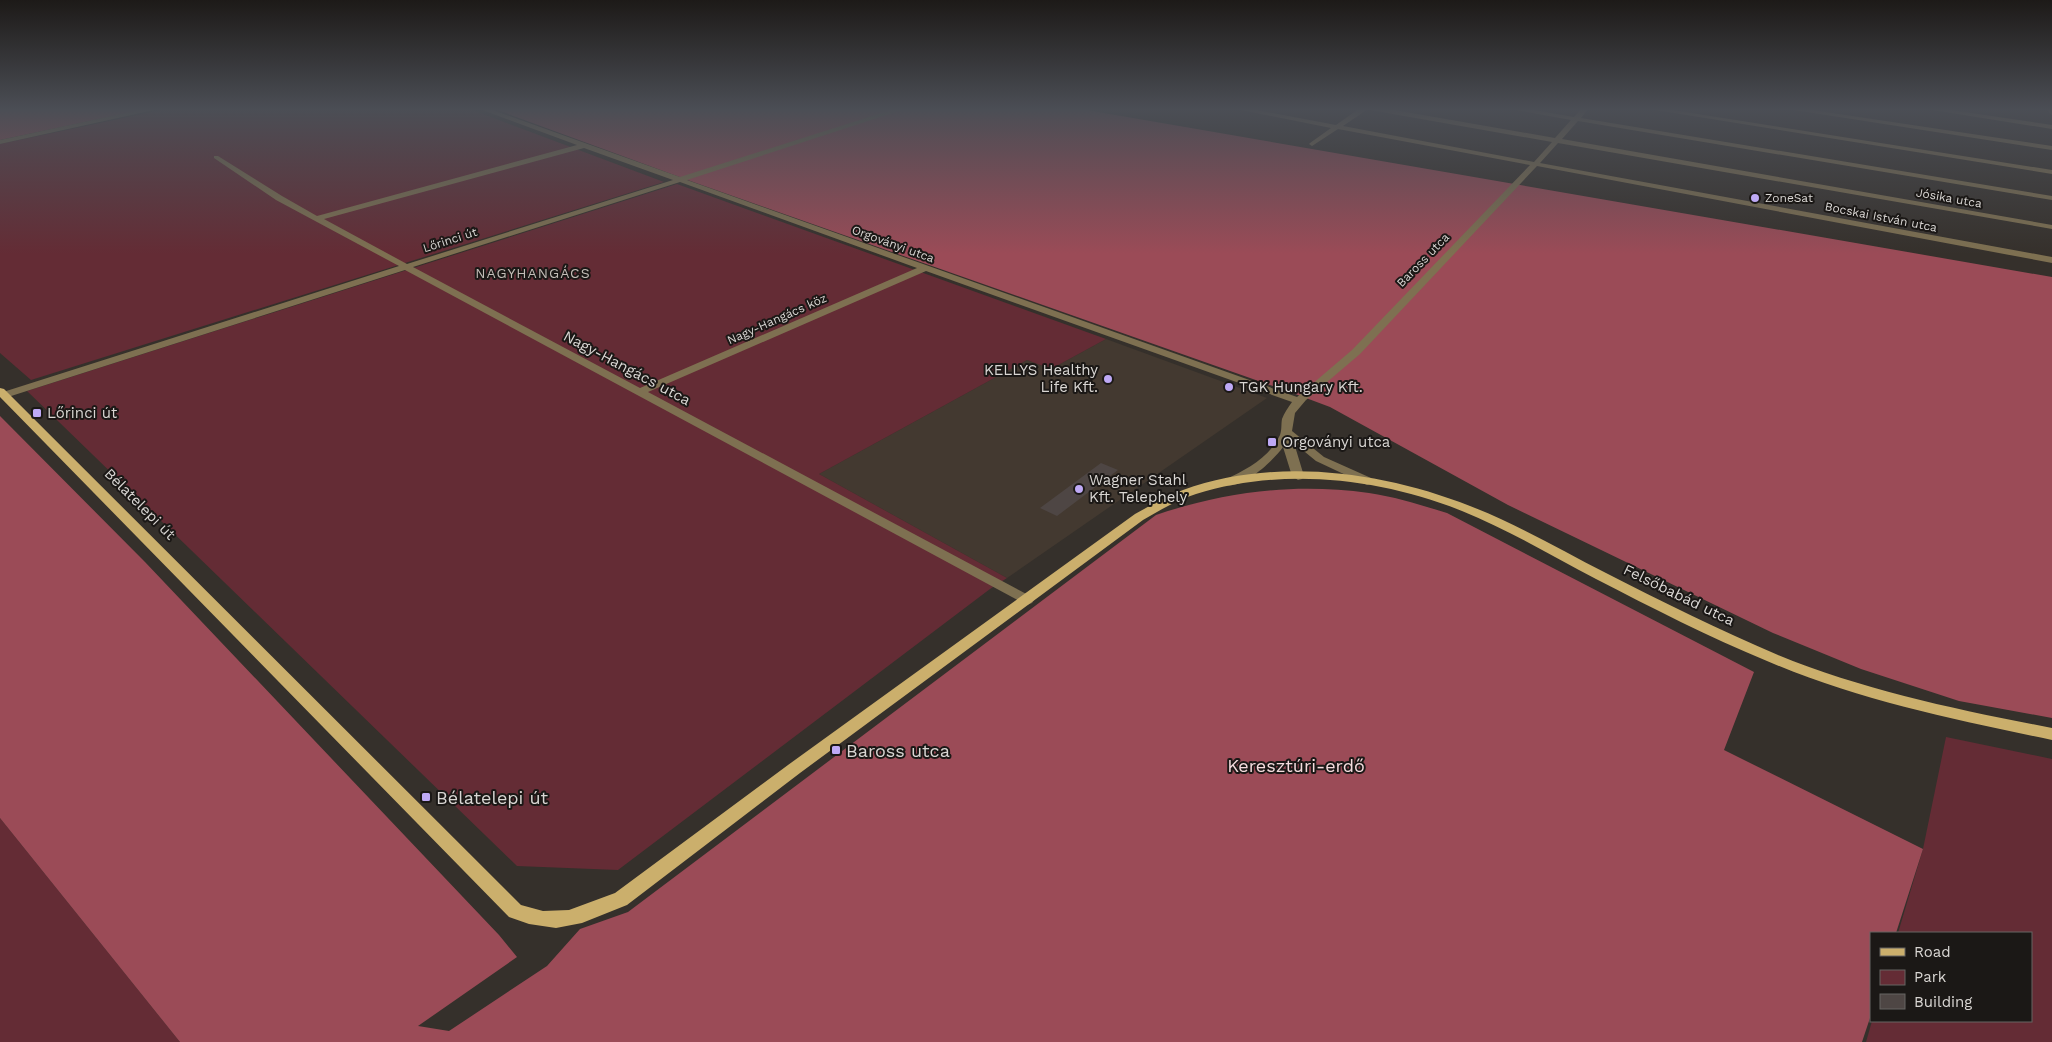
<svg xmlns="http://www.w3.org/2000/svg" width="2052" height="1042" font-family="'Work Sans',sans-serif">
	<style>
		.built { fill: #433930 }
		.green { fill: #642c35 }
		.forest { fill: #9b4b57 }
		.building { fill: #4e4644 }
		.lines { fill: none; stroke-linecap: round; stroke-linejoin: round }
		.minor { fill: #7e7051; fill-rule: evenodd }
		.major { fill: #cbaf6c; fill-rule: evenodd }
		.poi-dot { fill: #bea9f5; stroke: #1b1816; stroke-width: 2 }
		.labels { text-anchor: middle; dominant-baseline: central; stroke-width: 4; stroke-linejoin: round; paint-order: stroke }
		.far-poi-label { font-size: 12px; fill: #d9d6d3; stroke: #1b1816; text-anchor: start }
		.far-street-label { font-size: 12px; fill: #d9d6d3; stroke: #1b1816 }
		.far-neighbourhood-label { font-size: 14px; letter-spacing: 1px; fill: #c3bdb7; stroke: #1b1816 }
		.street-label { font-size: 15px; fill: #d9d6d3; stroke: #1b1816 }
		.poi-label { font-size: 15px; fill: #d9d6d3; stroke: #1b1816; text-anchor: start }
		.near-poi-label { font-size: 18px; fill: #d9d6d3; stroke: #1b1816; text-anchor: start }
		.near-park-label { font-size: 18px; fill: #f4dcde; stroke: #1b1816 }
	</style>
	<rect width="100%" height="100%" fill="#35302b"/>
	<path class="built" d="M1106 339 1267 398 1007 578 819 474 1027 360 1051 369Z"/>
	<g class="green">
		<path d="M171 108H467L664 182 31 380 0 353V144Z"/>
		<path d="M677 184 1106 339 1051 369 1027 360 819 474 1007 578 990 589 618 870 517 866 27 391Z"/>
		<path d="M1946 737 2052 759V1042H1866L1872 1021H2031V933H1898L1923 849Z"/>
		<path d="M0 818 180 1042H0Z"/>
	</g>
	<g class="forest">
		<path d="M0 108H151L0 140Z"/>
		<path d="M492 108H1075L2052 277V718L1959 701 1861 669 1773 633 1508 505 1330 407 1290 392 696 183Z"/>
		<path d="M0 416 145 562 499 935 517 957 418 1026 449 1031 547 966 580 929 628 912 1156 515C1227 491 1295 483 1369 493 1396 497 1421 505 1447 513L1754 672 1724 750 1923 849 1896 933H1871V1015L1862 1042H180L0 818Z"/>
	</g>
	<path class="building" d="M1101 463 1118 470 1057 516 1040 508Z"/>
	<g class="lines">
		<g class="minor">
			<path d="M149 108H163L0 144V140Z"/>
			<path d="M477 108H487L680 177 897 108H908L687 180 1297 397 1352 350 1530 165 1338 129 1312 146 1309 144 1310 143 1331 128 1231 108H1246L1336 125 1360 108H1383L1555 138 1571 120 1505 108H1522L1574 117 1582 108H1589L1581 118 2052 196V200L1578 121 1562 139 2052 225V229L1558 143 1540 163 2052 257V263L1537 166 1360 354 1306 400 1295 413 1292 431 1324 457 1371 478 1373 481 1371 484 1367 485 1316 461 1294 443 1304 476 1302 479 1298 480 1292 476 1283 447C1274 460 1243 489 1226 485L1224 482 1226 479C1246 470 1270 457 1280 435 1282 430 1281 424 1282 419 1284 413 1288 408 1292 402L926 271 648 392 1032 597 1034 600 1032 603 1027 605 405 270 8 397H0V393L399 266 276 200 214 158V156H218L282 196 317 216 577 145ZM1368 109 1370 110 1552 142 1534 162 1343 126ZM584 148 673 180 407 264 324 219ZM680 182 917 268 640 388 413 267Z"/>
			<path d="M1643 108H1660L2052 170V174Z"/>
			<path d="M1781 108H1799L2052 146V150Z"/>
			<path d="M1920 108H1938L2052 125V129Z"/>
			<path d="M2048 108H2052V115L2049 113Z"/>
		</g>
		<path class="major" d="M0 388 4 389 521 905 543 911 569 910 615 893 788 765 1135 514C1150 506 1166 496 1183 490 1274 457 1381 471 1470 506 1517 524 1561 550 1606 573 1662 602 1720 630 1778 655 1866 691 1959 710 2052 728V740C1955 720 1858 700 1767 661 1709 637 1652 608 1596 579 1552 556 1509 530 1462 511 1379 478 1282 467 1196 494 1177 500 1160 510 1143 520L800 773 627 905 582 923 556 928 529 924 509 917 0 397Z"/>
	</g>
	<linearGradient id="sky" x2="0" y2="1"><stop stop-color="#1d1a18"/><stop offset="0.43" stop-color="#4b4e55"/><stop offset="1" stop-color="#4b4e55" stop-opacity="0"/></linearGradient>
	<rect width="2052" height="254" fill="url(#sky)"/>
	<g class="poi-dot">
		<circle cx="1755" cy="198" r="5"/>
		<circle cx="1108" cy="379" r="5"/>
		<circle cx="1229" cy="387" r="5"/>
		<rect x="32" y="408" width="10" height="10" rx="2.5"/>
		<rect x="1267" y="437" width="10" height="10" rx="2.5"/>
		<circle cx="1079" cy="489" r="5"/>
		<rect x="831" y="745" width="10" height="10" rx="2.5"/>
		<rect x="421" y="792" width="10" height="10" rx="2.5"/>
	</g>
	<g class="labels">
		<g class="far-poi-label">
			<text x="1765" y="198">ZoneSat</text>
		</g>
		<g class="far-street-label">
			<text transform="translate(1949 198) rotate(10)">Jósika utca</text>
			<text transform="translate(1881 217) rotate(11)">Bocskai István utca</text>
			<text transform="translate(450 240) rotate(-18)">Lőrinci út</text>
			<text transform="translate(893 244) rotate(20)">Orgoványi utca</text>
			<text transform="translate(1423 260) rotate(-46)">Baross utca</text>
			<text transform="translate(777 319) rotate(-24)">Nagy-Hangács köz</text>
		</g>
		<g class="far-neighbourhood-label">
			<text x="533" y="273">NAGYHANGÁCS</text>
		</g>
		<g class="street-label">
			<text transform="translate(627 368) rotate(28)">Nagy-Hangács utca</text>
			<text transform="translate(140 504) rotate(45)">Bélatelepi út</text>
			<text transform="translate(1679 595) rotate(26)">Felsőbabád utca</text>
		</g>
		<g class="poi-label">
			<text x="1098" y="370" text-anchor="end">KELLYS Healthy<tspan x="1098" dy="17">Life Kft.</tspan></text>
			<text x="1239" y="387">TGK Hungary Kft.</text>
			<text x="47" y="413">Lőrinci út</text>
			<text x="1282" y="442">Orgoványi utca</text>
			<text x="1089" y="480">Wagner Stahl<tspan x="1089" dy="17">Kft. Telephely</tspan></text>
		</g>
		<g class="near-poi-label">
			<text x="846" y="750">Baross utca</text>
			<text x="436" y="797">Bélatelepi út</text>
		</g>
		<g class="near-park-label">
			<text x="1296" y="765">Keresztúri-erdő</text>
		</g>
	</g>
	<rect x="1870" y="932" width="162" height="90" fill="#1b1816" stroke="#676462"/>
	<rect x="1880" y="948" width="25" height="8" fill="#cbaf6c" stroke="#676462"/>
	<text x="1914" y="957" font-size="15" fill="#d9d6d3">Road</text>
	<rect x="1880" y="970" width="25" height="15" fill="#642c35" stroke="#676462"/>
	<text x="1914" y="982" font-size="15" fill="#d9d6d3">Park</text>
	<rect x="1880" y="994" width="25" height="15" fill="#4e4644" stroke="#676462"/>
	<text x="1914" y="1007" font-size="15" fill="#d9d6d3">Building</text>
</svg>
